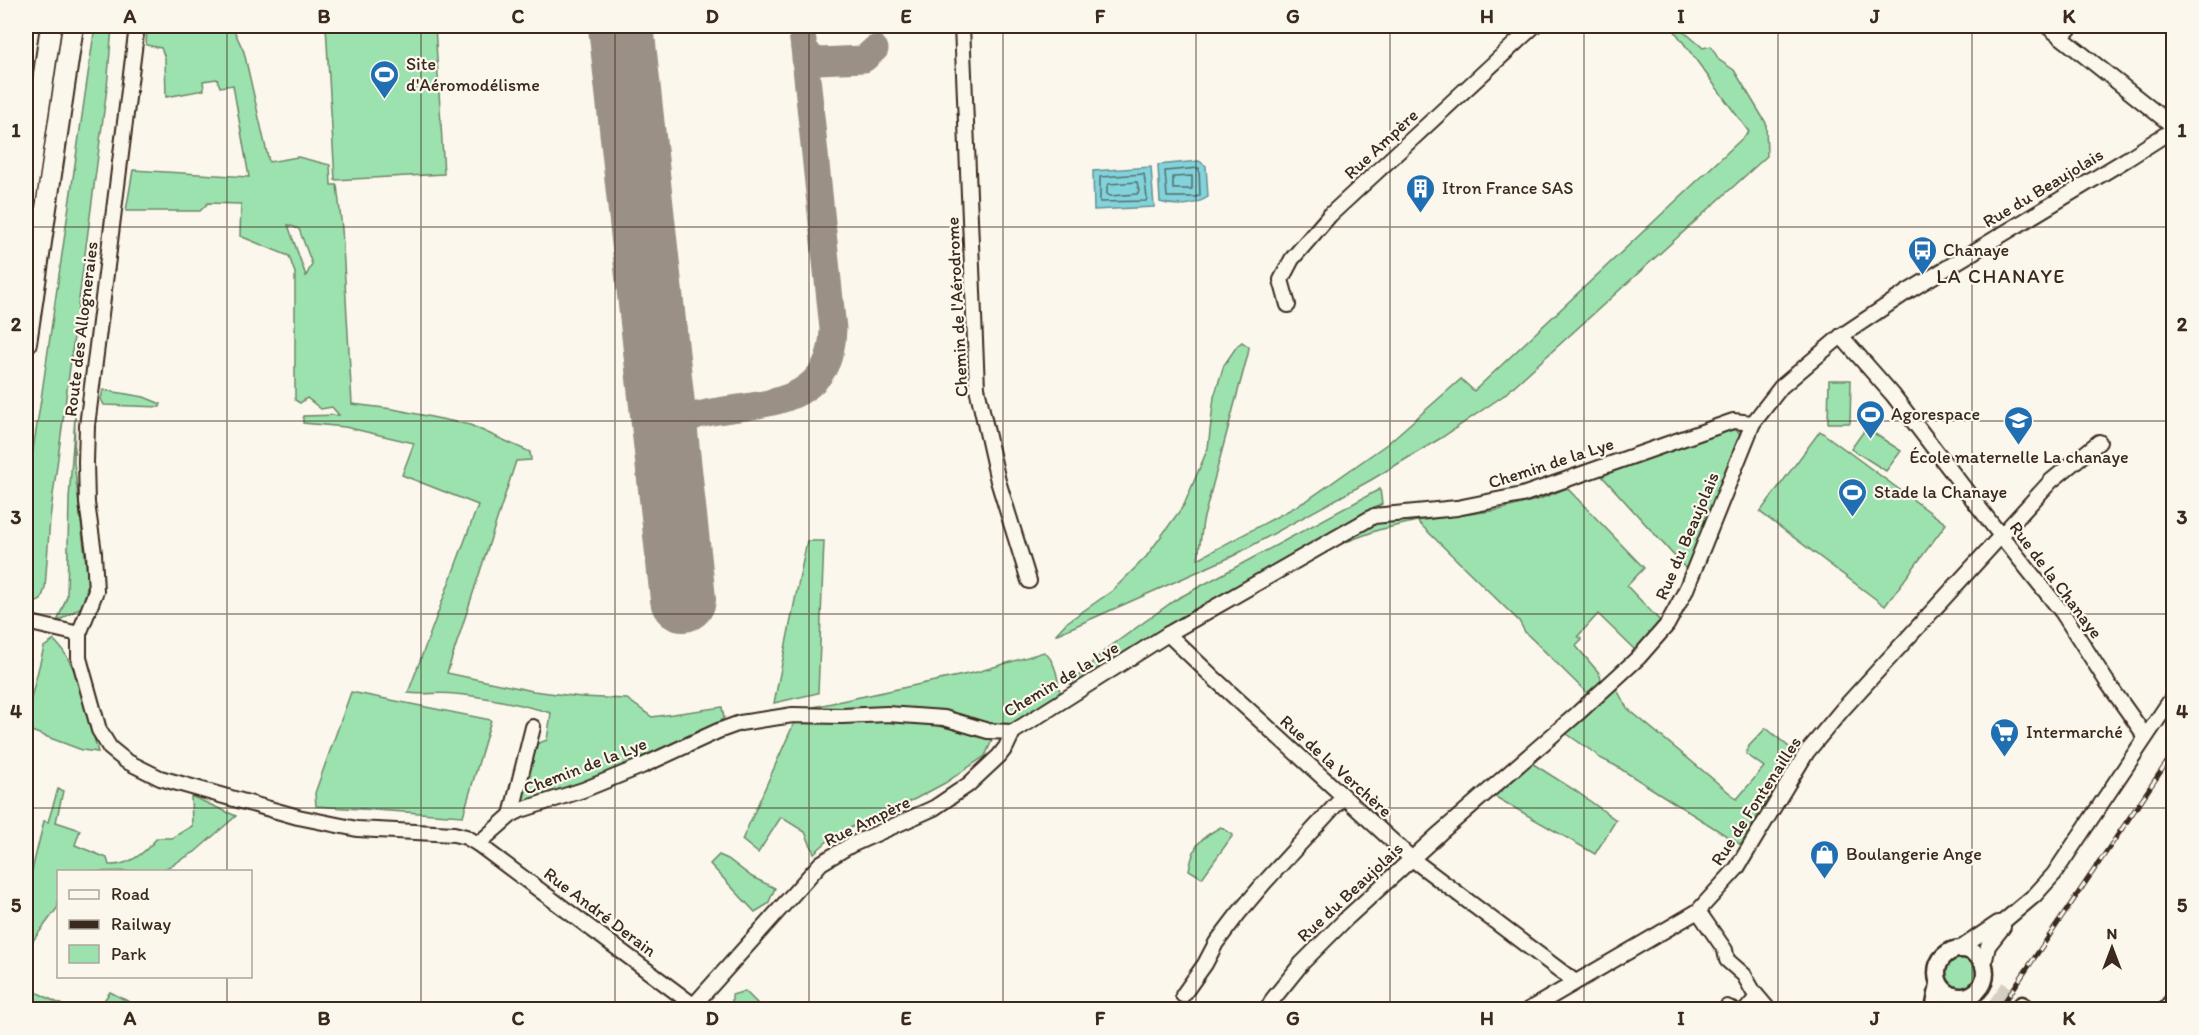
<svg xmlns="http://www.w3.org/2000/svg" width="2199" height="1035" font-family="Itim,sans-serif">
	<style>
		.green { fill: #9ce2af; stroke: #6c8666; stroke-width: 1.5; fill-rule: evenodd }
		.water { fill: #82d3dc; stroke: #668f90; stroke-width: 1.5 }
		.lines { fill: none; stroke-linecap: round; stroke-linejoin: round }
		.shore { stroke: #576e6a; stroke-width: 1.5 }
		.taxiway { stroke: #9b9085; stroke-width: 27 }
		.runway { stroke: #9b9085; stroke-width: 66 }
		.major-tunnel { stroke: #d5cec3; stroke-width: 16; stroke-dasharray: 16 8; stroke-linecap: butt }
		.minor-casing { stroke: #3b2a1e; stroke-width: 18 }
		.major-casing { stroke: #3b2a1e; stroke-width: 21 }
		.highway-casing { stroke: #3b2a1e; stroke-width: 24 }
		.minor { stroke: #fbf7ec; stroke-width: 14 }
		.major { stroke: #fbf7ec; stroke-width: 16 }
		.highway { stroke: #fbf7ec; stroke-width: 20 }
		.rail-casing { stroke: #3b2a1e; stroke-width: 5 }
		.rail { stroke: #fbf7ec; stroke-width: 3; stroke-dasharray: 9; stroke-linecap: butt }
		.grid { fill: none; stroke: #3b2a1e; stroke-width: 1.5; stroke-opacity: 0.55 }
		.labels { text-anchor: middle; dominant-baseline: central; stroke-width: 4.5; stroke-linejoin: round; paint-order: stroke }
		.poi-label { font-size: 18px; fill: #3b2a1e; stroke: #fbf7ec; text-anchor: start }
		.street-label { font-size: 18px; fill: #3b2a1e; stroke: #fbf7ec }
		.neighbourhood-label { font-size: 20px; letter-spacing: 1.5px; fill: #3b2a1e; stroke: #fbf7ec }
		.neatline { fill: none; stroke: #3b2a1e; stroke-width: 2 }
		.grid-label { font-size: 20px; text-anchor: middle; font-weight: bold; fill: #3b2a1e }
	</style>
	<rect width="100%" height="100%" fill="#fbf7ec"/>
	<filter id="ink" filterUnits="userSpaceOnUse"><feTurbulence type="fractalNoise" baseFrequency=".0167" numOctaves="2"/><feDisplacementMap in="SourceGraphic" scale="12" xChannelSelector="R" yChannelSelector="G"/><feConvolveMatrix kernelMatrix="1 2 1 2 8 2 1 2 1" color-interpolation-filters="sRGB"/></filter>
	<g filter="url(#ink)">
		<g class="green">
			<path d="M95 26H112L107 88 50 518 45 588 41 600 26 607V493L40 406Z"/>
			<path d="M147 26H232L244 52 269 162 298 157 330 165 331 185H337L342 229 352 404 393 409 470 425 530 452 531 460 516 461 447 673 533 691 581 697 627 699 652 717 722 707 724 718 714 727 630 766 519 805 531 746 547 740 551 713C519 704 488 697 455 694 439 692 424 695 408 693L478 505 402 475 414 443 345 427 303 423V416L339 415 332 407 321 409 307 398 300 403 295 400V273L289 256 240 236 241 204 208 203 200 211H126L133 170 249 177 233 85 220 87 217 79 203 81 204 90 166 97 165 58 161 48 146 45ZM288 225 299 229 312 264 306 276Z"/>
			<path d="M326 26H435L444 174 335 180Z"/>
			<path d="M1681 29 1703 48 1711 46 1719 60 1734 70 1766 123 1767 156 1503 396 1441 438 1371 480 1233 556 1055 635 1066 623 1112 591 1146 557 1184 505 1208 448 1214 397 1224 365 1237 346 1242 342 1249 347 1248 354 1203 521 1198 559 1306 501 1387 444 1461 379 1474 391 1749 132 1674 30Z"/>
			<path d="M1829 380H1851L1850 423H1828Z"/>
			<path d="M103 390 144 397 161 404 160 407 104 405 101 399Z"/>
			<path d="M75 417 74 462 88 582 83 606 57 622 67 596 69 499Z"/>
			<path d="M1866 428 1901 451 1886 471 1851 449Z"/>
			<path d="M1734 429 1739 432 1741 441 1688 571 1601 475Z"/>
			<path d="M1820 431 1946 524 1885 606 1760 512Z"/>
			<path d="M1567 488 1644 568 1627 586 1662 623 1636 651 1598 614 1578 636 1582 640 1576 646 1599 673 1602 682 1589 695 1525 632 1519 621 1417 521 1378 530 1332 547 1376 522 1417 521 1499 510 1540 499Z"/>
			<path d="M1380 489 1382 504 1075 685 1070 684 1104 651 1175 600Z"/>
			<path d="M807 541H824L818 693 774 703Z"/>
			<path d="M54 640C81 666 88 718 98 752L82 750 26 729V718L44 647Z"/>
			<path d="M1044 652C1056 661 1058 680 1060 693L1010 726 804 709 977 672Z"/>
			<path d="M1616 688 1627 708 1737 799 1764 767 1746 754 1749 746 1766 728 1795 752 1741 845 1616 766 1598 757 1596 754 1564 732Z"/>
			<path d="M351 692 491 720 463 816 316 806 315 793Z"/>
			<path d="M869 718 916 721 993 738 985 756 945 783 915 799 854 826 830 839 814 853 805 832 781 817 758 853 742 840 794 723Z"/>
			<path d="M1530 762 1576 791 1616 820 1595 854 1492 795Z"/>
			<path d="M58 789 63 791 56 822 80 830 75 845 107 858 109 865C129 866 144 854 157 838H172L192 826 191 796 236 816 195 852 161 871 58 872V907L26 950V887H28L44 821 48 822Z"/>
			<path d="M1221 827 1233 835 1202 878 1189 870C1194 845 1198 839 1221 827Z"/>
			<path d="M719 855 728 859 752 877 775 888 768 904 755 912 710 864Z"/>
			<circle cx="1961" cy="973" r="18"/>
			<path d="M26 987 70 1009H26Z"/>
			<path d="M745 991 763 1009H735L732 1006V995Z"/>
			<path d="M110 992 143 1009H98Z"/>
		</g>
		<g class="water">
			<path d="M1199 161 1206 166 1208 197C1195 206 1175 207 1160 202L1158 165Z"/>
			<path d="M1151 167 1154 207 1094 210 1093 171Z"/>
		</g>
		<g class="lines">
			<g class="shore">
				<path d="M1199 168 1200 195 1196 197H1167L1165 171Z"/>
				<path d="M1144 174 1147 198 1146 201 1100 202V177Z"/>
				<path d="M1192 176V189H1173V177Z"/>
				<path d="M1137 182 1139 191 1137 194 1110 196 1107 194V186L1109 184Z"/>
			</g>
			<g class="taxiway">
				<path d="M801 26 804 48 811 57 818 61 864 59 875 49"/>
				<path d="M661 399 675 414 693 417"/>
				<path d="M665 440C684 383 831 442 833 329L804 48"/>
			</g>
			<path class="runway" d="M621 26 683 599"/>
			<g class="major-tunnel">
				<path d="M1998 989 2022 1005"/>
				<path d="M1990 1000 2005 1010"/>
			</g>
			<defs>
				<g id="minor">
					<path d="M137 26 87 426 86 462 87 503 94 553 96 591 79 634V658L99 730 110 748 126 761 160 778 298 817 357 829 454 834 466 837 478 844 511 815 521 810 583 790 642 766 718 731 740 723 793 715 842 716 887 714 944 718 988 731 1013 732 1168 634 1374 516 1457 508 1522 495 1733 421 1753 423"/>
					<path d="M962 26 977 388 998 481 1029 581"/>
					<path d="M2047 26 2174 127"/>
					<path d="M2061 37 2072 26"/>
					<path d="M1288 305 1281 280 1292 259 1330 215 1534 26"/>
					<path d="M1841 336 1893 395 1994 527 2062 612 2107 682 2141 730 2144 739"/>
					<path d="M26 622 79 634"/>
					<path d="M1168 634 1216 680 1412 859 1574 981"/>
					<path d="M511 815 533 727"/>
					<path d="M478 844 700 1010"/>
					<path d="M1698 911 1725 950 1727 960 1744 975 1753 991 1769 1010"/>
					<path d="M1961 948 1998 923 2003 922 2035 895 2054 874 2174 695"/>
					<path d="M1984 964 1988 946 2003 927V922"/>
					<path d="M1183 995 1205 964 1216 943 1238 914 1264 883 1343 797"/>
					<path d="M694 1005 821 863 851 845 934 808 968 785 999 756 1006 747 1013 732"/>
					<path d="M1727 1007 1733 1010"/>
					<path d="M1267 1010 1273 999 1302 963 1348 917 1440 833 1577 714 1639 657 1667 625 1685 592 1753 423 1781 387 1841 336 1907 292 2127 159 2174 129"/>
					<path d="M1528 1010 1698 911 1737 868 1807 752 1842 710 2051 481 2099 442"/>
					<path d="M1746 1010 1757 997"/>
				</g>
				<g id="major">
					<circle cx="1961" cy="973" r="24"/>
					<path d="M2022 1005 2029 1010"/>
					<path d="M1934 1010 1939 984"/>
					<path d="M2166 1010 2174 1000"/>
				</g>
				<g id="highway">
					<path d="M26 197 51 26"/>
					<path d="M26 343 73 26"/>
				</g>
			</defs>
			<use href="#minor" class="minor-casing"/>
			<use href="#major" class="major-casing"/>
			<use href="#highway" class="highway-casing"/>
			<use href="#minor" class="minor"/>
			<use href="#major" class="major"/>
			<use href="#highway" class="highway"/>
			<defs>
				<path id="rail" d="M1999 1010 2174 752"/>
			</defs>
			<use href="#rail" class="rail-casing"/>
			<use href="#rail" class="rail"/>
		</g>
	</g>
	<path class="grid" d="M227 26V872M421 26V1010M615 26V1010M809 26V1010M1003 26V1010M1196 26V1010M1390 26V1010M1584 26V1010M1778 26V1010M1972 26V1010M26 227H2174M26 421H2174M26 614H2174M26 808H2174M227 976V1010"/>
	<defs>
		<symbol id="stadium-pin" viewBox="-11 -11 22 30"><path d="M0 17L-7.5 6A9.5 9.5 0 1 1 7.5 6Z" fill="#1f6fb2" stroke="#fbf7ec"/><path d="M0-5a6.5 5 0 1 0 0 10a6.5 5 0 1 0 0-10ZM-3.5-1.8h7v3.6h-7Z" fill="#fff"/></symbol>
		<symbol id="building-pin" viewBox="-11 -11 22 30"><path d="M0 17L-7.5 6A9.5 9.5 0 1 1 7.5 6Z" fill="#1f6fb2" stroke="#fbf7ec"/><path d="M-4-6H4V6H1V3H-1V6H-4ZM-2.5-4.3h1.7v1.8h-1.7ZM.8-4.3h1.7v1.8H.8ZM-2.5-1h1.7V.8h-1.7ZM.8-1h1.7V.8H.8Z" fill="#fff"/></symbol>
		<symbol id="bus-pin" viewBox="-11 -11 22 30"><path d="M0 17L-7.5 6A9.5 9.5 0 1 1 7.5 6Z" fill="#1f6fb2" stroke="#fbf7ec"/><path d="M-5-6H5V4H4V6H2V4H-2V6H-4V4H-5ZM-3.5-4V0h7V-4ZM-3.5 1.2v1.5H-2V1.2ZM2 1.2v1.5H3.5V1.2Z" fill="#fff"/></symbol>
		<symbol id="school-pin" viewBox="-11 -11 22 30"><path d="M0 17L-7.5 6A9.5 9.5 0 1 1 7.5 6Z" fill="#1f6fb2" stroke="#fbf7ec"/><path d="M0-5L7-2L0 1L-7-2ZM-4 1L0 2.5L4 1V4Q0 6-4 4Z" fill="#fff"/></symbol>
		<symbol id="supermarket-pin" viewBox="-11 -11 22 30"><path d="M0 17L-7.5 6A9.5 9.5 0 1 1 7.5 6Z" fill="#1f6fb2" stroke="#fbf7ec"/><path d="M-6-5.5h2.5l.6 2H6L4.5 2H-2.5L-4.4-4H-6ZM-1.5 3.2a1.3 1.3 0 1 0 .1 0ZM3 3.2a1.3 1.3 0 1 0 .1 0Z" fill="#fff"/></symbol>
		<symbol id="shop-pin" viewBox="-11 -11 22 30"><path d="M0 17L-7.5 6A9.5 9.5 0 1 1 7.5 6Z" fill="#1f6fb2" stroke="#fbf7ec"/><path d="M-5-2.5h2.3a2.7 3.5 0 0 1 5.4 0H5L5.5 6h-11ZM-1.5-2.5h3a1.5 2.3 0 0 0-3 0Z" fill="#fff"/></symbol>
	</defs>
	<g fill-rule="evenodd">
		<use href="#stadium-pin" x="368" y="58" width="33" height="45"/>
		<use href="#building-pin" x="1404" y="172" width="33" height="45"/>
		<use href="#bus-pin" x="1906" y="234" width="33" height="45"/>
		<use href="#stadium-pin" x="1854" y="398" width="33" height="45"/>
		<use href="#school-pin" x="2002" y="404" width="33" height="45"/>
		<use href="#stadium-pin" x="1836" y="476" width="33" height="45"/>
		<use href="#supermarket-pin" x="1988" y="716" width="33" height="45"/>
		<use href="#shop-pin" x="1808" y="838" width="33" height="45"/>
	</g>
	<g class="labels">
		<g class="poi-label">
			<text x="406" y="64">Site<tspan x="406" dy="21">d'Aéromodélisme</tspan></text>
			<text x="1442" y="188">Itron France SAS</text>
			<text x="1943" y="250">Chanaye</text>
			<text x="1891" y="414">Agorespace</text>
			<text x="2019" y="457" text-anchor="middle">École maternelle La chanaye</text>
			<text x="1874" y="492">Stade la Chanaye</text>
			<text x="2026" y="732">Intermarché</text>
			<text x="1846" y="854">Boulangerie Ange</text>
		</g>
		<g class="street-label">
			<text transform="translate(1381 144) rotate(-43)">Rue Ampère</text>
			<text transform="translate(2043 188) rotate(-31)">Rue du Beaujolais</text>
			<text transform="translate(957 307) rotate(-93)">Chemin de l'Aérodrome</text>
			<text transform="translate(81 329) rotate(-83)">Route des Allogneraies</text>
			<text transform="translate(1551 463) rotate(-18)">Chemin de la Lye</text>
			<text transform="translate(1687 536) rotate(-67)">Rue du Beaujolais</text>
			<text transform="translate(2056 580) rotate(53)">Rue de la Chanaye</text>
			<text transform="translate(1061 679) rotate(-31)">Chemin de la Lye</text>
			<text transform="translate(585 766) rotate(-21)">Chemin de la Lye</text>
			<text transform="translate(1336 766) rotate(42)">Rue de la Verchère</text>
			<text transform="translate(1756 801) rotate(-57)">Rue de Fontenailles</text>
			<text transform="translate(867 821) rotate(-26)">Rue Ampère</text>
			<text transform="translate(1350 892) rotate(-43)">Rue du Beaujolais</text>
			<text transform="translate(600 912) rotate(37)">Rue André Derain</text>
		</g>
		<g class="neighbourhood-label">
			<text x="2001" y="276">LA CHANAYE</text>
		</g>
	</g>
	<rect width="2199" height="1035" fill="none" stroke="#fbf7ec" stroke-width="66"/>
	<rect x="57" y="870" width="195" height="108" fill="#fbf7ec" stroke="#aea59a" stroke-width="1.5"/>
	<rect x="69" y="890" width="30" height="9" fill="#fbf7ec" stroke="#aea59a" stroke-width="1.5"/>
	<text x="111" y="900" font-size="18" fill="#3b2a1e">Road</text>
	<rect x="69" y="920" width="30" height="9" fill="#3b2a1e" stroke="#aea59a" stroke-width="1.5"/>
	<text x="111" y="930" font-size="18" fill="#3b2a1e">Railway</text>
	<rect x="69" y="945" width="30" height="18" fill="#9ce2af" stroke="#aea59a" stroke-width="1.5"/>
	<text x="111" y="960" font-size="18" fill="#3b2a1e">Park</text>
	<g transform="translate(2112 948)" stroke="#fbf7ec" stroke-width="4.5" paint-order="stroke">
	<path d="M0-4.5L10 22L0 15L-10 22Z" fill="#3b2a1e"/>
	<text y="-9" font-size="16" font-weight="bold" text-anchor="middle" fill="#3b2a1e">N</text>
	</g>
	<rect x="33" y="33" width="2133" height="969" class="neatline"/>
	<g class="grid-label">
		<text x="130" y="23">A</text>
		<text x="324" y="23">B</text>
		<text x="518" y="23">C</text>
		<text x="712" y="23">D</text>
		<text x="906" y="23">E</text>
		<text x="1100" y="23">F</text>
		<text x="1293" y="23">G</text>
		<text x="1487" y="23">H</text>
		<text x="1681" y="23">I</text>
		<text x="1875" y="23">J</text>
		<text x="2069" y="23">K</text>
		<text x="16" y="137">1</text>
		<text x="2182" y="137">1</text>
		<text x="16" y="331">2</text>
		<text x="2182" y="331">2</text>
		<text x="16" y="524">3</text>
		<text x="2182" y="524">3</text>
		<text x="16" y="718">4</text>
		<text x="2182" y="718">4</text>
		<text x="16" y="912">5</text>
		<text x="2182" y="912">5</text>
		<text x="130" y="1025">A</text>
		<text x="324" y="1025">B</text>
		<text x="518" y="1025">C</text>
		<text x="712" y="1025">D</text>
		<text x="906" y="1025">E</text>
		<text x="1100" y="1025">F</text>
		<text x="1293" y="1025">G</text>
		<text x="1487" y="1025">H</text>
		<text x="1681" y="1025">I</text>
		<text x="1875" y="1025">J</text>
		<text x="2069" y="1025">K</text>
	</g>
</svg>
